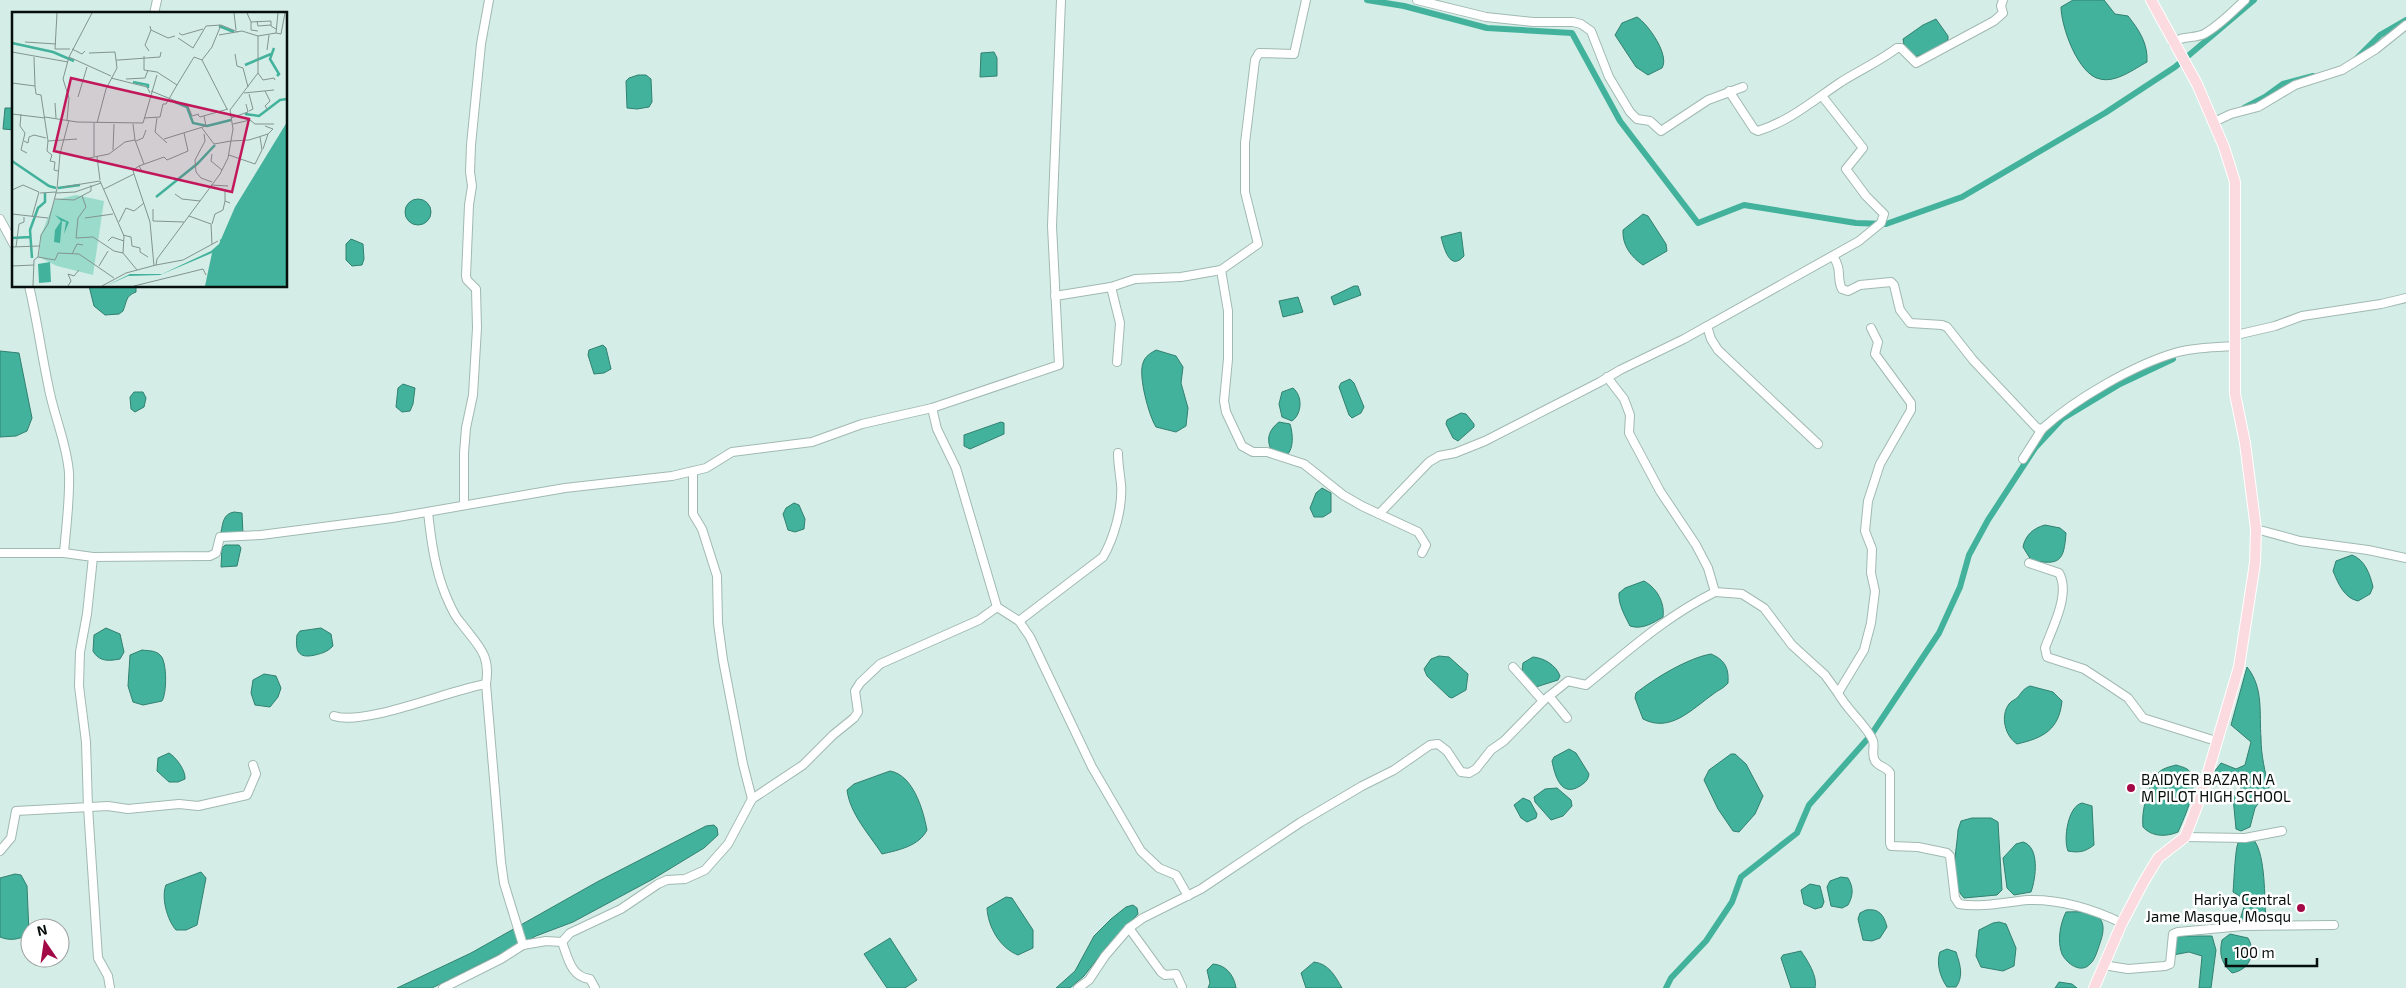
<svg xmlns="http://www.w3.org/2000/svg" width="2406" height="988" font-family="'Exo 2',sans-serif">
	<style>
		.water { fill: #43b29c; stroke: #318171 }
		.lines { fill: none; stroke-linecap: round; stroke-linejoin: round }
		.canal { stroke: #43b29c; stroke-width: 6 }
		.minor-casing { stroke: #a1b9b2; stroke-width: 10 }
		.major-casing { stroke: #fff; stroke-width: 12 }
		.minor { stroke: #fff; stroke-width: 8 }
		.major { stroke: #fbdbe0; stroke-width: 10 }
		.poi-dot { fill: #a20946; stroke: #fff; stroke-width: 2 }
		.labels { text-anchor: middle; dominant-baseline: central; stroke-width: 5; stroke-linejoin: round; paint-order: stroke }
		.poi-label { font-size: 15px; fill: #070f0d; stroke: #fff; text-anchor: start }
		.inset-river { fill: none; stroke: #43b29c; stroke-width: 2.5 }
		.inset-road { fill: none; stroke: #82948f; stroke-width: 1 }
		.view { fill: #c2185b; fill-opacity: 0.15; stroke: #c2185b; stroke-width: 2.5 }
		.inset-edge { fill: none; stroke: #070f0d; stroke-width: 2.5 }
	</style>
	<rect width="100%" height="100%" fill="#d4ede6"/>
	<g class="water">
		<path d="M2073 0H2104L2115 14 2128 16C2139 30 2148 43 2147 62 2134 69 2116 83 2100 79 2078 75 2061 26 2061 7Z"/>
		<path d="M1637 17C1648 24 1670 55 1662 68L1648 75 1636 67 1615 35 1622 23Z"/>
		<path d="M1936 19 1948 36V40L1927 53 1914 57 1904 45 1903 39 1923 25Z"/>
		<path d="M994 52 997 58V76L980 77 981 53Z"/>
		<path d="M638 75H646L651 79 652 102 649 107 637 109 627 108 626 81 629 78Z"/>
		<path d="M5 108H14V130L3 129Z"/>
		<circle cx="418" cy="212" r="13"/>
		<path d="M1643 214 1648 216 1666 244 1667 251 1643 265C1631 257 1622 245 1623 230Z"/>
		<path d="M1461 232 1464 256C1450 272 1444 248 1441 237Z"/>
		<path d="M351 239 363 244 364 259 362 265 352 266 346 260V244Z"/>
		<path d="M89 286H136V292C125 296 127 302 123 311L119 314 105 315 94 306Z"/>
		<path d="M1354 286H1358L1361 295 1334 305 1331 297Z"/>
		<path d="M1298 297 1303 312 1283 317 1279 301Z"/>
		<path d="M603 345 606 348 611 369 604 373 594 374 588 355 589 350Z"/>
		<path d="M1156 350 1176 356 1183 367 1181 383 1188 408 1186 426 1176 432 1156 427C1149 416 1138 376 1143 363 1145 356 1151 353 1156 350Z"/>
		<path d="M0 351 19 353 32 418 27 431 16 436 0 437Z"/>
		<path d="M1350 379 1354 383 1364 407 1361 413 1352 418 1349 415 1339 387 1341 383Z"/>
		<path d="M403 384 415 388 413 404 410 411 402 412 396 407 398 388Z"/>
		<path d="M1293 388C1303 396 1302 414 1292 421L1282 417 1279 404 1282 392Z"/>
		<path d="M134 392H143L146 398 144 407 135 412 131 409 130 397Z"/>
		<path d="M1461 413 1466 414 1474 424V427L1458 441 1453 438 1446 424 1447 420Z"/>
		<path d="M1001 422 1004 423V434L970 449 964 446V435Z"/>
		<path d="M1279 422 1290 424C1293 434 1294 448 1287 455L1271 450C1266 438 1269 430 1279 422Z"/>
		<path d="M1322 488 1331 493V512L1323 517H1314L1310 508 1316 493Z"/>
		<path d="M794 503 799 505 805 519 804 529 795 532 788 530 783 514 786 508Z"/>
		<path d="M234 512 242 513 243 534 222 535 221 532C223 523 223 514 234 512Z"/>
		<path d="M2045 525 2060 528 2066 533C2064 561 2060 566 2031 560L2023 547C2025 536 2033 528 2045 525Z"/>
		<path d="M225 545H239L241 548 237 566 221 567 222 548Z"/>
		<path d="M2352 555C2365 560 2370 574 2373 587L2370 594 2358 601C2344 598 2338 583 2333 571L2336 561Z"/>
		<path d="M1644 581C1657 588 1665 603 1663 617 1653 623 1642 630 1630 626 1625 616 1618 604 1619 593L1625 588Z"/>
		<path d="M106 628 120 634 124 652 120 659C109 661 99 662 93 651L94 635Z"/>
		<path d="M321 628 331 634 333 646C327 652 323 653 315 655 298 659 295 651 297 635L300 631Z"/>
		<path d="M142 650C149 651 156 650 161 656 167 663 167 693 162 701L143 705 133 702 128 686 130 655Z"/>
		<path d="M1711 654C1725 660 1729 668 1728 683 1723 689 1718 690 1712 695 1691 710 1670 733 1643 719L1635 698 1636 693C1655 678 1688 658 1711 654Z"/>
		<path d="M1439 656 1449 657 1468 674 1466 690 1452 698 1449 697 1427 676 1424 669 1431 659Z"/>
		<path d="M1533 657C1544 658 1556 665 1560 676L1558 680 1536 687 1522 672 1523 663Z"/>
		<path d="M2247 667C2264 688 2259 713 2261 738 2261 755 2265 772 2269 788L2255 808 2250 827 2241 831 2236 829 2233 797 2241 790 2239 780H2221L2214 772 2221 763 2236 769 2245 765 2251 742 2231 725Z"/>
		<path d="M264 674 276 676 281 688 278 697 270 707 255 705 251 693 253 680Z"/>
		<path d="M2030 686 2053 692 2062 701C2059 730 2043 738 2017 744 2005 736 2000 716 2009 704 2011 701 2015 700 2018 697 2022 692 2023 689 2030 686Z"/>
		<path d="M1569 749 1576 753 1589 774C1588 780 1586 782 1580 786 1561 798 1555 776 1552 761L1554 757Z"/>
		<path d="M169 753C176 757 186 771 185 779L178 782H169L157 771 158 758Z"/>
		<path d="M1731 754H1735L1746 764 1763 796 1755 814 1739 832 1733 831 1718 809 1704 780 1709 770Z"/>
		<path d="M2176 765C2179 766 2184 767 2187 769 2203 779 2184 818 2178 832 2166 837 2152 837 2143 827 2141 811 2148 786 2158 773 2163 768 2169 767 2176 765Z"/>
		<path d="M890 771C913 775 923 809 927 830 919 846 899 850 882 854 869 834 850 814 847 790L854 784Z"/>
		<path d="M1557 788 1571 800 1572 806 1563 816 1551 820 1535 802 1534 797 1545 789Z"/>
		<path d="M1523 798 1530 801 1537 814 1536 818 1527 822 1521 818 1514 805Z"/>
		<path d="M2082 803 2092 806 2094 845C2085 852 2079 853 2068 851 2063 839 2068 806 2082 803Z"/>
		<path d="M1972 818H1991L1998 822 2002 890 1997 895 1964 898C1948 882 1957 850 1958 830L1961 821Z"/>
		<path d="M714 825 717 828 718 835 704 848 653 879 573 922 536 936 432 988H397L471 953 597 882 706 826Z"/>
		<path d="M2250 839 2254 840C2266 857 2264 897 2266 918L2256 923H2242L2240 920 2246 900 2233 892C2234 882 2235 850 2238 843Z"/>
		<path d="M2023 842C2040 847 2036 878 2031 892L2014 895 2007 888 2003 858 2016 844Z"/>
		<path d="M201 872 206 878 197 925 186 930H176C167 920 161 897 166 885Z"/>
		<path d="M15 874 21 875 27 886 29 933C21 940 9 941 0 937V878Z"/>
		<path d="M1841 877 1848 878C1854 888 1853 896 1848 905L1842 908 1831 906 1827 887 1830 881Z"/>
		<path d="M1810 884 1820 886 1824 902 1822 907 1815 909 1804 904 1801 890Z"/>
		<path d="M1006 897 1012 898 1033 930V948L1018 955C1000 948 988 927 987 908Z"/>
		<path d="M1133 905 1137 908 1138 914 1108 945 1084 976 1070 988H1056L1075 971 1094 936 1111 919 1126 907Z"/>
		<path d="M1866 910C1879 908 1884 915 1887 927L1880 938 1872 941 1863 940 1858 919 1860 913Z"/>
		<path d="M2066 912C2091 911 2111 913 2100 943 2098 949 2095 960 2090 964 2081 974 2067 964 2062 954 2057 941 2060 924 2066 912Z"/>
		<path d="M1999 922 2006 924 2016 948 2014 966 2003 971 1981 967 1976 956 1979 930 1993 923Z"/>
		<path d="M2230 934 2248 938C2257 954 2249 970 2232 973 2221 963 2219 954 2222 940Z"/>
		<path d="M2176 936H2212L2216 950 2211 988H2199L2202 956 2189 952 2173 955Z"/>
		<path d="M890 938 917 980 905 988H887L864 954Z"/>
		<path d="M1947 949 1956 952C1960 964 1964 976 1956 987H1947C1940 977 1936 963 1940 952Z"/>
		<path d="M1801 951C1807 960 1818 976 1815 988H1791L1781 958 1783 955Z"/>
		<path d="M1314 962C1329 964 1335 976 1342 988H1306L1301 973Z"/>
		<path d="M1213 964C1226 965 1234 975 1236 988H1208L1210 983 1207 970Z"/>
		<path d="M2059 982 2072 984 2077 988H2055Z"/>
	</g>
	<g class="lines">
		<g class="canal">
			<path d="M1367 0 1404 6 1487 28 1572 33 1620 121 1698 223 1744 205 1856 223 1886 224 1962 197 2105 113 2175 67 2254 0"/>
			<path d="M2354 61 2380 35 2406 20"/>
			<path d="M2244 108 2265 97 2283 84 2313 76"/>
			<path d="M1666 988 1671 978 1706 941 1732 902 1741 877 1797 833 1809 805 1871 735 1939 633 1960 587 1969 555 1988 520 2035 448 2062 419 2120 384 2173 359"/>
		</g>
		<defs>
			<g id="minor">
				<path d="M1417 0 1486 17 1533 22H1573L1581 24 1591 31 1609 77 1630 112 1637 119 1650 121 1661 131 1708 100 1743 87"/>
				<path d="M154 14 157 0"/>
				<path d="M2173 43C2182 35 2194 39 2204 34 2219 26 2232 12 2245 0"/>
				<path d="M1729 91 1754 129 1758 131C1790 121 1814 100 1841 82 1860 70 1880 61 1897 48H1901L1916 63 1994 21 2003 13 2001 6 2003 0"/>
				<path d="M2214 122 2231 114 2258 107 2295 85 2342 70 2376 49 2406 25"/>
				<path d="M0 219 14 245"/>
				<path d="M1833 256C1843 271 1836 278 1842 289L1848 291 1860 285 1891 282 1894 285 1900 310 1910 323 1942 325 1947 327 1973 360 2037 428 2042 429C2075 399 2135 364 2178 352 2197 347 2217 347 2236 346"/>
				<path d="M1221 270 1228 311V359L1224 401 1226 412 1242 446 1253 452H1267L1304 464 1343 495 1362 506 1418 532 1426 545 1422 553"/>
				<path d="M29 286C37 319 41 351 48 384 53 414 67 443 69 473 70 500 66 527 64 553"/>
				<path d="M1111 287 1120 323 1117 362"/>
				<path d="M1055 296 1111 287 1135 279 1181 277 1221 270 1258 244 1245 192V143L1255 60 1259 53 1294 54 1306 0"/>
				<path d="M1707 326 1711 339 1718 350 1818 444"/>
				<path d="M1871 328 1878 342 1875 354 1911 403V410L1880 464 1868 501 1865 531 1872 549 1871 573 1875 591 1871 623 1864 650 1838 693C1846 709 1869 728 1873 741 1875 748 1871 754 1875 761 1879 767 1887 767 1890 773V843L1891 846 1918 847 1947 853 1950 856 1955 898 1959 904C1980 908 2006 902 2028 900 2061 899 2093 909 2122 923"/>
				<path d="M2236 335 2275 326 2302 316 2381 304 2406 298"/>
				<path d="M932 408 937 429 956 468 997 607 1019 621 1030 637 1092 767 1141 851 1159 868 1176 875 1188 896"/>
				<path d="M2023 459 2042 429"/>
				<path d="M693 471V514L702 529 717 576 718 623 723 660 743 764 752 799"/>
				<path d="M464 505V453L466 428 473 395 477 328 476 289 467 280 466 276 469 205 472 186 470 172 471 145 481 44 489 0"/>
				<path d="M428 512C431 540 435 570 446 596 450 605 454 616 461 623 478 646 491 654 486 684L501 862 504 883 523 945"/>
				<path d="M1379 514 1429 462 1439 456 1455 453 1485 441 1600 382 1620 370 1684 339 1859 241 1881 223 1884 214 1866 196 1846 169 1863 148 1822 96"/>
				<path d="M2256 529 2300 541 2368 550 2406 558"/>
				<path d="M0 553H64L93 557 210 556 216 553 220 537 261 535 392 518 565 488 672 476 706 468 732 452 812 442 862 424 932 408 1059 365 1052 226 1061 0"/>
				<path d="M93 557 87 614 80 652 79 686 86 742 88 807 98 958 108 976 110 988"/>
				<path d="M2029 563 2059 573C2071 594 2052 628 2045 648L2047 657 2084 669 2104 682 2128 698 2143 718 2216 741"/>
				<path d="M1715 592 1742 594 1764 608 1792 645 1825 675 1838 693"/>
				<path d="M1019 621 1103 557C1114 538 1123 507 1121 484 1120 474 1118 464 1118 453"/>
				<path d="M1513 667 1543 701"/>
				<path d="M1549 696 1567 718"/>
				<path d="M334 716C366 726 449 690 486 684"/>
				<path d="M2185 837 2245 838 2282 831"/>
				<path d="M0 851 11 838 16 811 108 806 128 809 179 804 198 806 247 795 256 774 253 765"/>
				<path d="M562 942C568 958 571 977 590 979L595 988"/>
				<path d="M2103 965 2128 969 2165 966 2170 964 2173 934 2178 932 2243 926 2334 925"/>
				<path d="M1182 987 1176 974 1165 975 1161 972 1129 928 1143 918 1201 889 1301 822 1362 786 1394 770 1430 745 1438 744 1447 751 1461 772 1469 773 1476 769 1491 750 1504 741 1543 701 1568 681 1586 685C1629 650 1665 617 1715 592L1708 568 1696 545 1660 491 1629 433 1630 415 1624 399 1607 377"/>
				<path d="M443 988 501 959 523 945 546 941 562 942 570 933 621 909 658 884 667 880 685 879 705 870 728 844 752 799 803 765 833 735 854 718 858 712 855 691 860 683 880 664 979 620 997 607"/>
				<path d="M1078 988 1089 980 1105 956 1129 928"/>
			</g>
			<path id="major" d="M2094 988 2122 923 2143 883 2158 858 2185 837 2201 796 2239 667 2255 563 2256 529 2245 443 2235 394V182L2224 147 2197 84 2151 0"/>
		</defs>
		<use href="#minor" class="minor-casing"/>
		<use href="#major" class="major-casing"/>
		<use href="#minor" class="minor"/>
		<use href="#major" class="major"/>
	</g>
	<g class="poi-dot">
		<circle cx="2131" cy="788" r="5"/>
		<circle cx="2301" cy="908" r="5"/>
	</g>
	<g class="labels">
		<g class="poi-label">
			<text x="2141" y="779">BAIDYER BAZAR N A<tspan x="2141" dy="17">M PILOT HIGH SCHOOL</tspan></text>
			<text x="2291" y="899" text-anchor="end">Hariya Central<tspan x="2291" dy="17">Jame Masque, Mosqu</tspan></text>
		</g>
	</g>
	<g transform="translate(12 12)">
		<rect width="275" height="275" fill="#d4ede6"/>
		<path d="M64 183 92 189 81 263 45 254 27 245 29 223 43 188Z" fill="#9bdbcb"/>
		<path d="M275 110V274H193L200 241 148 263 116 264 94 274 118 262H150L199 239 207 232 223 195ZM43 203 57 210 52 222 54 210 50 209 48 231 42 230 43 218 49 209ZM38 250 39 270 27 271 26 252Z" fill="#43b29c"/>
		<path class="inset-river" d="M207 14 222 20M0 31 41 40 62 49M262 36 258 47 267 62 265 64M233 53 259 42M121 70 136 73V76M163 90 175 95 181 111 195 114 219 108M233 102 247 104 268 88 275 87M0 149 37 174 44 176M46 176 68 173M144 185 185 152 203 133M0 226 18 225M208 229 275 211M20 246 18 218 26 196 33 190V181"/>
		<path class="inset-road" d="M45 1 43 37H58M80 1 57 45 99 64M222 1 224 18M235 1 239 10 259 9V14L264 17M245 9 246 14 259 13M239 10V18L246 19M138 14 139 18 156 26 163 24M167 21 170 23 191 17M264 21 269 22 273 1M207 23 230 19 246 24M166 26 181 36 194 14 209 13M13 30 44 32M60 37 70 42 73 39M255 38 257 23M137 39 133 33 139 18M0 40 56 50M77 41 103 40 104 48H107L148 45 149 40M223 42 225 54 231 56 236 75M132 44V58L145 60 165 73 154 92H151L148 105 132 106M22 45 23 74M246 61 251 68 262 66 263 68M99 66 135 75 138 81M114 67 133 66 136 58M0 71 23 74 24 82 29 83 36 129 35 139 40 143 38 149 43 150 42 158 46 159M165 73 182 45 190 48M139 79 176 94 180 104 187 102M253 79 258 89 253 94 256 98M232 81 262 78M66 85 75 55M43 91 44 106M215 97 190 48 200 35 209 13 226 20M237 99 241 97 237 82M0 102 33 106M9 102 8 114 13 121 9 138 15 141M185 102 188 105 216 97M33 105 65 110 131 111 145 63M145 106 143 120 155 131M219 106 236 100 234 92M55 108 57 86 51 67 57 45M85 111 94 77 105 56 104 48M121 112 123 128 132 152M221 112 238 108 243 112H262M190 116 202 132 219 129M192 122 193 129 183 148 184 160 189 166 200 170M152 127 194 114 192 104M12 129 16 131 17 125 22 123 34 126M36 129 65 127M124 129 131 126 134 118M219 129 237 128 256 122 261 117 253 114M251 137 256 122M101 138 102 112M200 142 199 149 210 158M217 143 243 152 250 138 248 125M82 144V111M85 145 88 168M72 147 97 142 113 130 123 128M130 159 127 154 152 145 155 148 176 139 172 121M122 162 138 210 142 254M88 169 112 224 111 241 125 258M199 173 216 174M51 175 88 169M45 177 48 142 57 108M92 177 122 162 121 158 127 154M0 178 11 173 27 180 20 205M213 179V189L218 191M28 181 44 180M44 181 63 180 89 171M163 182 170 187 188 189M70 184 74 195 66 206 64 226 81 225 102 239 111 241M43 187 62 188 79 179V173M141 197V209L172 210M0 202 36 206M177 204 199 212 200 232M73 206 101 202M107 210 114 196 122 199 132 191M200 212 203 202 211 198 213 189M111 223 119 225 120 234 128 236V240L136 245M96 229 100 225 112 229M0 235 27 234M4 235 7 212 12 210V205M60 242 65 232 71 233M26 245 43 248 46 241 67 242 102 266M144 253 171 248 206 229M0 254 22 253M87 254 96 239M21 274 22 248 26 245 29 223 36 212 45 177M56 274 59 269 56 262 62 264 67 258M90 274 114 261 144 253 145 247 208 162 216 146 221 117 218 98 246 61V24L264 21 266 1M122 274 191 257 194 263"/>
		<path class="view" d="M59 66 237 107 220 180 42 139Z"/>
		<rect width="275" height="275" class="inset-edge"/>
	</g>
	<g transform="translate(45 943) rotate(347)"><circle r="24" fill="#ffffff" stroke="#9c9f9e"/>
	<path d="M0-4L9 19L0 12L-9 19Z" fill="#a20946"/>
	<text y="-8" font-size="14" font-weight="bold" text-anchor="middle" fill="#070f0d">N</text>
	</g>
	<path d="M2226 958v8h91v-8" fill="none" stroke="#070f0d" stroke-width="2.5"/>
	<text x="2234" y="958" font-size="15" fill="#070f0d" stroke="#ffffff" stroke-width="4" paint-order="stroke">100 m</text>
</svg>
